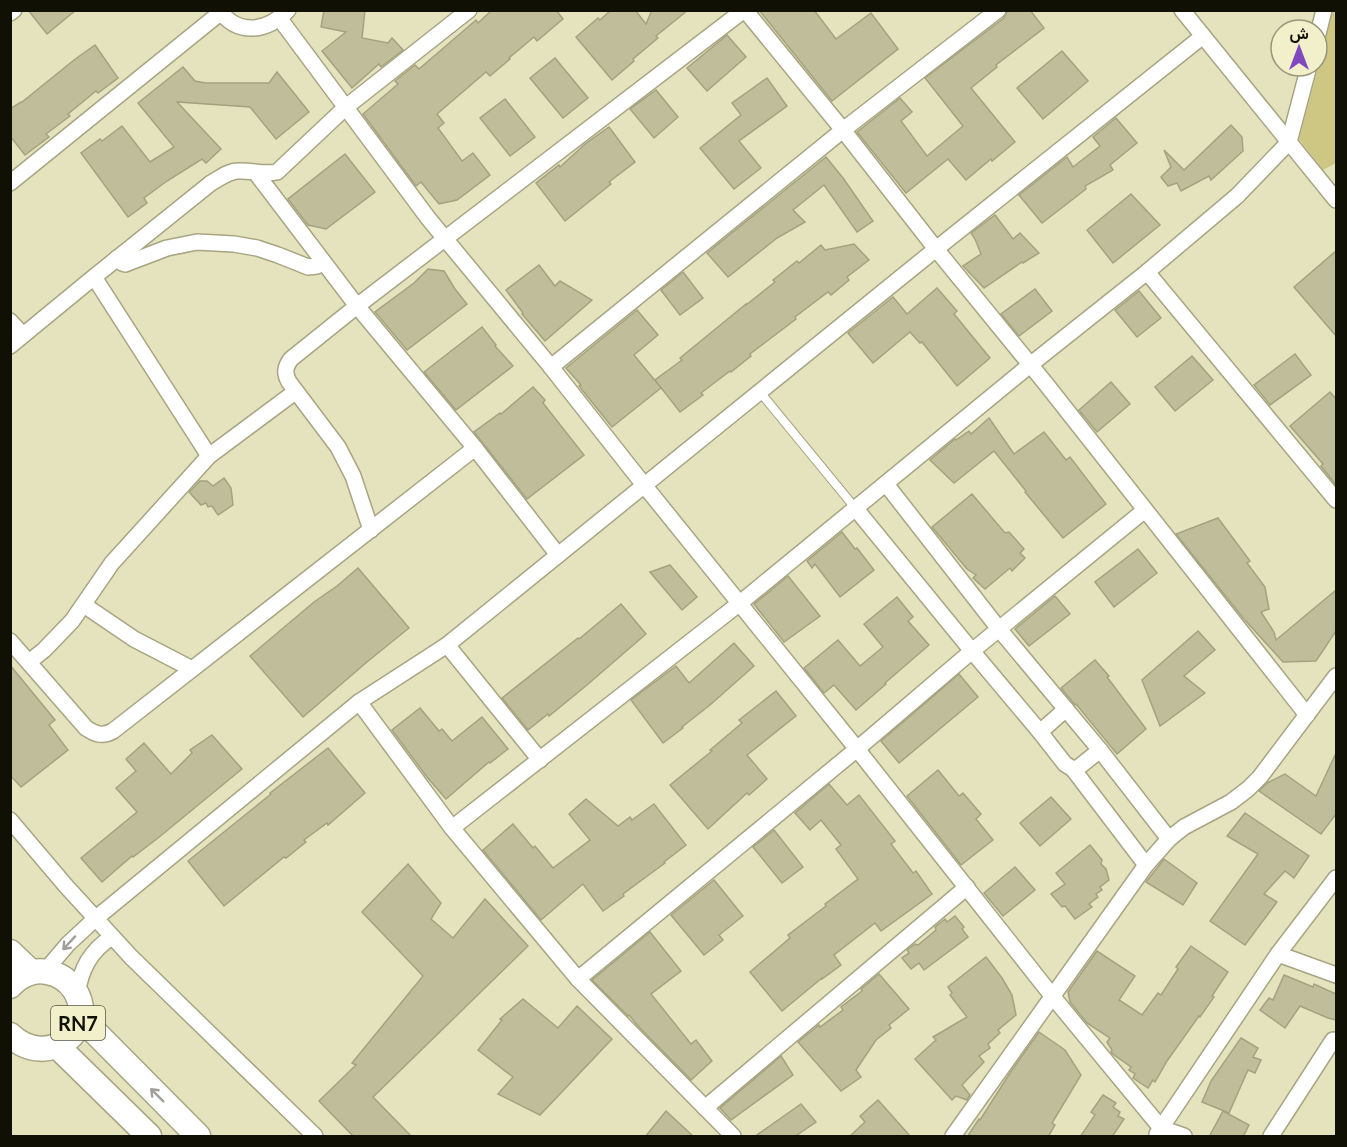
<svg xmlns="http://www.w3.org/2000/svg" width="1347" height="1147" font-family="Lato,Vazirmatn,sans-serif">
	<style>
		.green { fill: #cdc783 }
		.building { fill: #c0bd9a; stroke: #a5a280; stroke-width: 1.5 }
		.lines { fill: none; stroke-linecap: round; stroke-linejoin: round }
		.lane-casing { stroke: #a7a582; stroke-width: 10 }
		.street-casing { stroke: #a7a582; stroke-width: 18 }
		.primary-casing { stroke: #a7a582; stroke-width: 27 }
		.lane { stroke: #fff; stroke-width: 8 }
		.street { stroke: #fff; stroke-width: 15 }
		.primary { stroke: #fff; stroke-width: 24 }
		.oneway { stroke: #a09f9b }
		.labels { text-anchor: middle; dominant-baseline: central; stroke-width: 6; stroke-linejoin: round; paint-order: stroke }
		.shield { fill: #f2f0cb; stroke: #545340; stroke-width: 1.5 }
		.shield-label { font-size: 20px; font-weight: bold; fill: #111004 }
	</style>
	<rect width="100%" height="100%" fill="#e5e3be"/>
	<path class="green" d="M1333 11H1336V163L1323 170 1299 139Z"/>
	<g class="building">
		<path d="M28 10H76L47 34Z"/>
		<path d="M324 10H365L362 38 388 43 392 38 403 50 381 67 379 64 352 88 322 51 346 32 321 27Z"/>
		<path d="M492 10H556L563 19 537 41 534 37 509 58 510 59 490 76 486 72 437 114 444 123 438 128 462 161 473 153 490 175 457 200 439 204 421 182 416 186 363 114 398 84 395 81 415 65 419 69 476 20 478 23Z"/>
		<path d="M611 10H635L646 24 652 10H688L656 36 658 38 633 59 634 61 612 80 576 37 598 18 600 20Z"/>
		<path d="M759 10H814L836 39 871 13 898 49 832 101Z"/>
		<path d="M1008 10H1030L1044 28 996 65 997 67 971 88 1015 142 992 161 991 159 966 180 948 159 906 193 857 132 900 98 912 112 901 121 927 156 963 126 925 78 1004 18Z"/>
		<path d="M727 35 746 57 707 91 687 68Z"/>
		<path d="M95 45 118 78 98 93 96 91 68 114 70 116 46 134 49 137 25 155 10 136V109L21 102H22L74 60Z"/>
		<path d="M1062 51 1088 81 1043 119 1017 88Z"/>
		<path d="M555 58 588 98 563 118 530 78Z"/>
		<path d="M183 67 195 81 206 83H269L277 72 309 112 276 139 250 107 177 102 221 149 206 163 202 159 167 181 144 198 147 203 128 217 81 153 100 139 102 141 122 126 150 162 174 147 138 103Z"/>
		<path d="M767 78 787 106 739 141 761 168 734 189 700 148 741 115 732 103Z"/>
		<path d="M656 90 678 117 654 138 630 109Z"/>
		<path d="M505 99 535 137 510 156 480 118Z"/>
		<path d="M1116 118 1137 143 1110 165 1113 170 1085 186 1086 189 1042 223 1019 195 1067 157 1073 167 1100 146 1093 137Z"/>
		<path d="M1231 125 1242 137 1243 151 1211 180 1209 176 1181 191 1177 183 1168 186 1161 177 1171 167 1164 150 1184 170Z"/>
		<path d="M609 127 635 162 609 182 611 184 565 221 536 183 559 165 560 167 585 144Z"/>
		<path d="M345 154 375 192 326 229 308 225 288 199Z"/>
		<path d="M826 157 843 178 873 221 857 232 824 185 793 210 805 222 777 238 728 277 707 253Z"/>
		<path d="M1131 194 1160 225 1113 263 1087 230Z"/>
		<path d="M995 215 1013 239 1020 233 1039 253 1023 263 1022 262 984 288 963 266 981 254 975 239 971 233Z"/>
		<path d="M854 244 869 260 847 277 849 280 831 295 828 292 795 317 796 319 750 354 751 356 731 372 730 371 701 393 703 395 680 412 655 380 682 360 680 358 746 304V305L775 282 773 280 797 261 799 263 821 245 825 250Z"/>
		<path d="M1336 251V336L1294 287Z"/>
		<path d="M539 265 555 286 560 281 592 300 545 341 522 314 523 313 506 290Z"/>
		<path d="M428 269 444 271 455 289 467 304 407 350 375 312 414 283Z"/>
		<path d="M683 272 703 298 680 315 661 290Z"/>
		<path d="M937 288 957 311 954 314 990 358 957 386 922 342 920 343 910 332 873 363 848 333 893 297 907 314Z"/>
		<path d="M1035 289 1052 311 1019 336 1001 314Z"/>
		<path d="M1139 291 1161 318 1137 337 1115 310Z"/>
		<path d="M637 310 658 335 634 355 661 388 612 427 579 386 581 385 566 368Z"/>
		<path d="M482 327 496 345 495 346 513 366 456 410 424 372Z"/>
		<path d="M1295 354 1311 375 1270 405 1254 385Z"/>
		<path d="M1192 356 1213 380 1175 411 1155 387Z"/>
		<path d="M1111 382 1130 404 1097 432 1079 410Z"/>
		<path d="M533 387 545 400 543 403 584 455 527 499 474 432 500 413 501 414Z"/>
		<path d="M1330 392 1336 399V485L1321 466 1323 464 1290 426Z"/>
		<path d="M989 418 1014 454 1044 432 1066 460 1070 457 1106 504 1063 538 1025 492 1026 491 994 451 954 483 930 460 955 439 956 440 969 431 971 434Z"/>
		<path d="M224 478 231 488 233 505 218 515 212 506 208 507 206 503 201 505 189 492 200 481H207L213 486Z"/>
		<path d="M972 494 1005 533 1009 532 1024 549 1020 553 1025 558 1012 571 1010 568 985 589 973 578 976 575 967 569 932 527Z"/>
		<path d="M1218 518 1250 561 1247 563 1265 587 1269 609 1261 612 1274 632 1276 640 1336 590V631L1316 661 1283 662 1244 619 1176 534Z"/>
		<path d="M842 532 855 549 857 548 874 570 840 597 815 564 812 568 807 561Z"/>
		<path d="M1138 549 1157 573 1114 607 1095 582Z"/>
		<path d="M670 565 697 597 682 610 650 572Z"/>
		<path d="M358 568 409 628 367 662 303 717 250 656 314 602 337 586Z"/>
		<path d="M788 576 820 616 784 642 754 604Z"/>
		<path d="M1055 596 1070 614 1029 646 1015 629Z"/>
		<path d="M897 597 913 617 908 621 929 645 885 683 886 684 856 710 834 685 824 693 804 668 838 640 860 666 883 647 864 624Z"/>
		<path d="M621 604 646 634 587 685 549 716 548 714 528 730 502 698 578 638 579 639Z"/>
		<path d="M1198 631 1215 650 1184 676 1205 693 1160 726 1142 680Z"/>
		<path d="M734 643 754 666 710 705 682 727 683 728 663 743 631 700 676 666 689 683Z"/>
		<path d="M1095 660 1109 676 1107 677 1146 729 1117 754 1076 704 1075 705 1061 688Z"/>
		<path d="M10 665 55 720 49 725 68 750 21 787 10 775Z"/>
		<path d="M959 674 978 697 899 763 881 741Z"/>
		<path d="M776 691 796 716 747 755 767 779 749 795 747 793 708 829 670 785 712 751 710 750 742 723 739 720Z"/>
		<path d="M420 708 439 731 442 729 452 741 482 717 508 749 490 763 489 762 446 799 427 777 392 730Z"/>
		<path d="M212 735 242 769 158 838 133 857 132 856 102 882 81 858 137 812 116 788 136 771 126 759 144 743 171 774 192 753 190 750Z"/>
		<path d="M328 748 365 793 328 825 327 823 304 840 306 842 286 858 284 857 224 906 188 861 271 794 270 793Z"/>
		<path d="M1336 753V814L1321 834 1259 791 1267 783 1285 774 1316 796Z"/>
		<path d="M938 770 959 796 963 793 981 814 976 819 993 840 961 865 907 796Z"/>
		<path d="M829 784 847 805 859 795 895 841 891 844 913 873 916 871 932 894 881 931 875 923 834 955 841 965 822 979V978L782 1011 750 972 790 938 788 935 826 906 825 904 858 879 836 849 841 845 821 820 810 830 795 813Z"/>
		<path d="M1051 797 1071 819 1040 846 1020 823Z"/>
		<path d="M586 799 618 826 630 817 632 820 654 804 686 845 664 862 665 863 623 894 624 896 603 911 583 884 541 920 483 850 513 824 533 848 535 846 553 868 590 840 569 814Z"/>
		<path d="M1245 813 1309 856 1294 878 1285 871 1264 894 1277 902 1245 945 1210 921 1258 854 1227 836Z"/>
		<path d="M774 830 803 867 782 883 753 847Z"/>
		<path d="M1090 845 1102 860 1101 864 1106 869 1109 880 1100 887 1102 890 1096 894 1098 897 1089 904 1092 907 1075 919 1065 906 1062 907 1051 894 1065 884 1056 873Z"/>
		<path d="M1164 859 1197 883 1183 905 1146 882Z"/>
		<path d="M408 864 441 903 431 919 453 938 485 899 528 946 373 1097 412 1137H354L319 1101 356 1065 352 1063 423 976 362 912Z"/>
		<path d="M1015 867 1035 890 1003 916 984 893Z"/>
		<path d="M714 880 743 916 719 935 723 940 704 955 671 915Z"/>
		<path d="M955 916 964 927 962 929 968 937 924 970 919 963 911 969 902 958 909 953 907 950 915 944 918 945 936 930 935 927 945 919 947 922Z"/>
		<path d="M650 932 681 971 651 994 691 1044 696 1040 712 1061 691 1080 638 1026 629 1015 628 1016 592 980Z"/>
		<path d="M1191 946 1228 972 1212 996 1214 997 1200 1017 1199 1016 1167 1061 1155 1082 1153 1080 1148 1088 1133 1078 1135 1074 1129 1070 1131 1067 1114 1055 1111 1052 1112 1050 1107 1042 1110 1038 1087 1023 1070 1002 1068 992 1097 951 1135 976 1119 1000 1142 1015 1158 993 1161 995 1178 969 1176 967Z"/>
		<path d="M986 957 1002 978 1012 995 1016 1015 998 1030 1000 1033 988 1044 990 1048 979 1056 984 1062 962 1085 970 1095 967 1100 956 1096 952 1100 915 1059 936 1040 933 1037 967 1017 950 995 952 993 948 987Z"/>
		<path d="M879 974 909 1009 889 1025 891 1028 876 1040 856 1070 861 1077 841 1091 798 1042 819 1025 820 1027 843 1010 841 1007 862 991 861 989Z"/>
		<path d="M1284 975 1313 987 1314 984 1336 994V1020L1328 1018 1300 1006 1285 1028 1260 1010 1269 998 1273 1000Z"/>
		<path d="M523 999 558 1028 577 1006 612 1039 540 1115 498 1094 513 1077 478 1050 502 1020 500 1019Z"/>
		<path d="M1039 1032 1065 1050 1081 1075 1052 1123 1055 1125 1048 1137H967L979 1119 980 1120 1012 1070Z"/>
		<path d="M1241 1038 1258 1048 1253 1057 1261 1060 1255 1073 1248 1070 1229 1113 1202 1102 1211 1081Z"/>
		<path d="M781 1056 793 1075 731 1120 720 1108Z"/>
		<path d="M1103 1095 1116 1103 1113 1107 1120 1112 1118 1116 1124 1119 1112 1137H1080L1095 1115 1091 1112Z"/>
		<path d="M878 1100 911 1137H849L865 1122 860 1116Z"/>
		<path d="M801 1104 816 1122 794 1137H754Z"/>
		<path d="M666 1111 694 1137H645Z"/>
		<path d="M1223 1111 1249 1125 1243 1137H1209Z"/>
	</g>
	<g class="lines">
		<defs>
			<path id="lane" d="M760 392 856 509"/>
			<g id="street">
				<path d="M219 10C238 36 267 32 288 10"/>
				<path d="M745 10 843 130 936 249 1046 384 1307 715"/>
				<path d="M1182 10 1336 200"/>
				<path d="M10 13 14 10"/>
				<path d="M280 19 428 218 551 367 644 485 857 749 1053 997 1161 1128 1184 1136"/>
				<path d="M1317 38 1324 10"/>
				<path d="M256 173 357 306 475 448 558 555"/>
				<path d="M10 183 220 13"/>
				<path d="M117 258 122 263 125 264 167 248 197 242 234 244 257 248 278 255 308 267 317 266 323 262"/>
				<path d="M1147 272 1336 500"/>
				<path d="M94 277 209 456"/>
				<path d="M10 321 23 335"/>
				<path d="M10 346 94 277 211 183C219 179 228 171 238 171 252 170 262 175 277 172L346 107 469 10"/>
				<path d="M551 367 843 130 998 10"/>
				<path d="M886 484 999 629 1100 750 1169 839"/>
				<path d="M856 509 972 651 1040 732 1066 709"/>
				<path d="M371 530 353 476 338 447 289 382C284 373 285 367 291 359L357 306 744 10"/>
				<path d="M84 605 134 639 192 669"/>
				<path d="M10 641 86 728C95 734 102 737 113 731L475 448"/>
				<path d="M447 645 540 760"/>
				<path d="M29 662 44 650 72 621 112 563 209 456 295 392"/>
				<path d="M359 702 452 828 578 979 733 1136"/>
				<path d="M1040 732 1065 764 1073 769 1079 767 1100 750"/>
				<path d="M1073 769 1146 865"/>
				<path d="M10 820 66 886 131 957 315 1136"/>
				<path d="M452 828 740 603 1030 365 1147 272 1237 196 1289 142 1309 66"/>
				<path d="M1278 954 1336 975"/>
				<path d="M45 971 68 944 95 919 359 702 447 645 936 249 1203 36"/>
				<path d="M578 979 857 749 972 651 1145 510"/>
				<path d="M77 994C81 969 90 951 112 937"/>
				<path d="M705 1108 967 887"/>
				<path d="M1157 1134 1278 954 1336 878"/>
				<path d="M953 1136 1146 865 1169 839 1184 827 1231 802 1248 789 1260 777 1336 676"/>
				<path d="M1271 1136 1333 1040"/>
			</g>
			<g id="primary">
				<path d="M10 952 31 972"/>
				<path d="M10 986C19 976 33 969 47 972 58 974 67 979 74 989 100 1029 48 1071 10 1035"/>
				<path d="M80 1017 198 1136"/>
				<path d="M57 1046 149 1136"/>
			</g>
		</defs>
		<use href="#lane" class="lane-casing"/>
		<use href="#street" class="street-casing"/>
		<use href="#primary" class="primary-casing"/>
		<use href="#lane" class="lane"/>
		<use href="#street" class="street"/>
		<use href="#primary" class="primary"/>
	</g>
	<defs><path id="oneway-shaft" d="M-6 0H5M1.5-3L5.5 0L1.5 3" fill="none" stroke-width="1.6" stroke-linecap="round" stroke-linejoin="round" transform="scale(1.5)"/></defs>
	<g class="oneway">
		<use href="#oneway-shaft" transform="translate(69 943) rotate(133)"/>
		<use href="#oneway-shaft" transform="translate(157 1095) rotate(-135)"/>
	</g>
	<g class="labels">
		<rect class="shield" x="51" y="1006" width="54" height="34" rx="4.5"/>
		<g class="shield-label">
			<text x="78" y="1023">RN7</text>
		</g>
	</g>
	<rect width="1347" height="1147" fill="none" stroke="#111004" stroke-width="24"/>
	<g transform="translate(1299 48)"><circle r="28" fill="#f2f0cb" stroke="#98967b" stroke-width="1.5"/>
	<path d="M0-4.5L10 22L0 15L-10 22Z" fill="#8047be"/>
	<text y="-9" font-size="16" font-weight="bold" text-anchor="middle" fill="#111004">ش</text>
	</g>
</svg>
